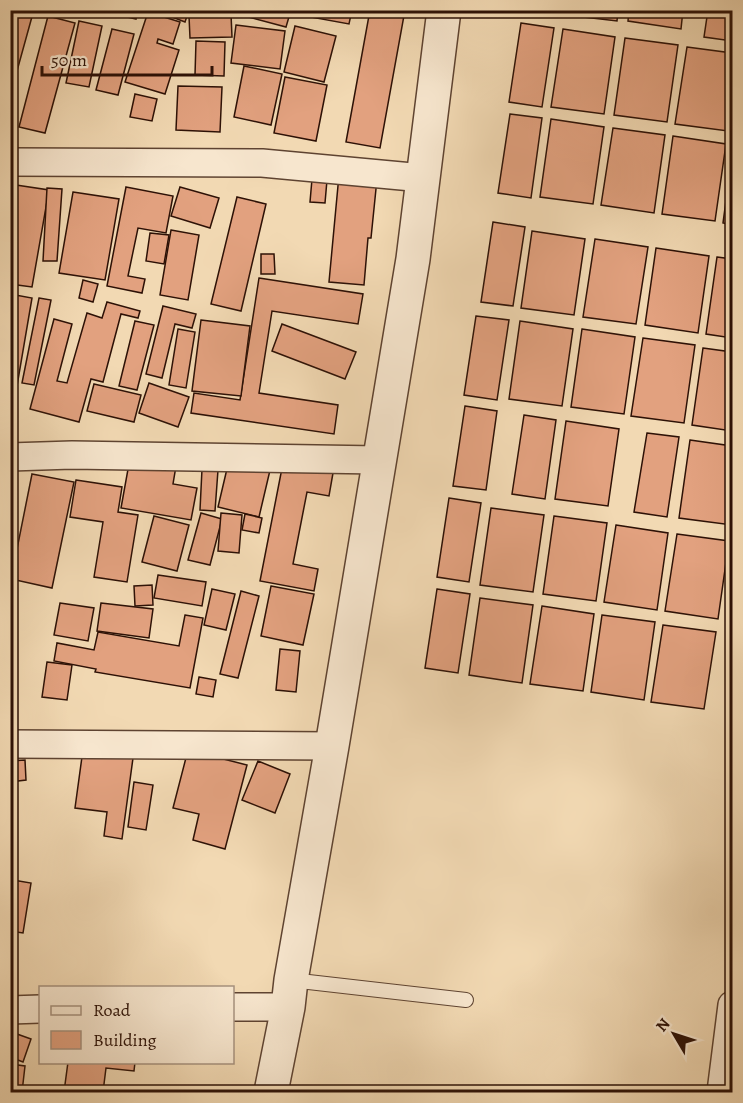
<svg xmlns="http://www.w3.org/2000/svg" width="743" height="1103" font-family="Alegreya,serif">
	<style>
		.building { fill: #e2a17f; stroke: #2d1106; stroke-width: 1.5 }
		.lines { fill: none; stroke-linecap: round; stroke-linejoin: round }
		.service-casing { stroke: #5e4331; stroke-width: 16 }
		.minor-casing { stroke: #5e4331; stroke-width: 30 }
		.tertiary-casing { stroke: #5e4331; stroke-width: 36 }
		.service { stroke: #f7e6ce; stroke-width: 14 }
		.minor { stroke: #f7e6ce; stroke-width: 27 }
		.tertiary { stroke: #f7e6ce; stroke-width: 33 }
	</style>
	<rect width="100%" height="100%" fill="#f2d9b3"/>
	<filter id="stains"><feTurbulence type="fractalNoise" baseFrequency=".00333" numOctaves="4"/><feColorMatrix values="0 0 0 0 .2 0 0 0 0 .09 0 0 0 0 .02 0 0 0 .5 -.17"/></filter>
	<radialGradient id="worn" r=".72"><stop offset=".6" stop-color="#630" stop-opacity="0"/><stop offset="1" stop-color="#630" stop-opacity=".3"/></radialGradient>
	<g class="building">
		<path d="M14 10 33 13 12 89H10V23Z"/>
		<path d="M98 10H138L136 19Z"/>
		<path d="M154 10H189L185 22Z"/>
		<path d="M222 10H291L286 27Z"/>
		<path d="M295 10H352L349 24 294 14Z"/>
		<path d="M370 10H405L380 148 346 142Z"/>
		<path d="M585 10H618L617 21 584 17Z"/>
		<path d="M629 10H683L681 29 628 21Z"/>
		<path d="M708 10H732V41L704 37Z"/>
		<path d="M148 12 180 22 173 44 158 39 157 43 179 50 165 94 125 82Z"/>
		<path d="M231 14 232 37 190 38 189 16Z"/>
		<path d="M48 16 75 23 45 133 19 127Z"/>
		<path d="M79 21 102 26 89 87 66 83Z"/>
		<path d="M521 23 554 28 542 107 509 102Z"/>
		<path d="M236 25 285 31 280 69 231 63Z"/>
		<path d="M295 26 336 36 324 82 284 72Z"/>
		<path d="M112 29 134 34 118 95 96 90Z"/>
		<path d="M563 29 615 37 604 114 551 107Z"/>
		<path d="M625 38 678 45 667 122 614 115Z"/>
		<path d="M196 41 225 42 224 76 195 75Z"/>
		<path d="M687 47 732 53V102L728 131 675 124Z"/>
		<path d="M244 66 282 74 271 125 234 117Z"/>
		<path d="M285 77 327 85 316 141 274 133Z"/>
		<path d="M178 86 222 87 220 132 176 130Z"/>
		<path d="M135 94 157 99 152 121 130 117Z"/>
		<path d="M510 114 542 118 531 198 498 193Z"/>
		<path d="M551 119 604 127 593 204 540 197Z"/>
		<path d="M613 128 665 135 654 213 601 205Z"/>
		<path d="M673 136 726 144 715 221 662 214Z"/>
		<path d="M732 156V225L723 223Z"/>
		<path d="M339 175 377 179 371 238H368L364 285 329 282Z"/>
		<path d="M312 179 327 180 325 203 310 202Z"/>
		<path d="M16 185 49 190 32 287 10 284V220Z"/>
		<path d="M126 187 173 196 166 233 138 228 128 276 145 279 142 293 107 286Z"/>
		<path d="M180 187 219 198 210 228 171 216Z"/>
		<path d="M47 188 62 189 57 261H43Z"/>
		<path d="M73 192 119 199 105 280 59 273Z"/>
		<path d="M237 197 266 204 241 311 211 304Z"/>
		<path d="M493 222 525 227 513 306 481 302Z"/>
		<path d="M171 230 199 235 188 300 160 295Z"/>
		<path d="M532 231 585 239 574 315 521 308Z"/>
		<path d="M150 233 169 235 164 264 146 261Z"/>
		<path d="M595 239 648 247 636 324 583 317Z"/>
		<path d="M656 248 709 256 698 333 645 325Z"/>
		<path d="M261 254H274L275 274H261Z"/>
		<path d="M717 257 732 259V338L706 334Z"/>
		<path d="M259 278 363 294 358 324 272 311 259 393 338 405 334 434 191 413 194 393 240 400Z"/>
		<path d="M83 280 98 284 93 302 79 298Z"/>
		<path d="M10 294 32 298 17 386 10 385Z"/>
		<path d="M39 298 51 300 34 385 22 383Z"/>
		<path d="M107 302 140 311 138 318 121 314 103 382 91 379 79 422 30 409 54 319 72 324 57 381 67 383 87 313 102 318Z"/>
		<path d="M163 306 196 314 192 328 175 324 162 378 146 374Z"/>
		<path d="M476 316 509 320 497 400 464 395Z"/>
		<path d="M201 320 250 326 241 396 192 391Z"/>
		<path d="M135 321 154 325 137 390 119 386Z"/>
		<path d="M520 321 573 329 562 406 509 399Z"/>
		<path d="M282 324 356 352 345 379 272 351Z"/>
		<path d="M178 329 195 332 186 388 169 385Z"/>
		<path d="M582 329 635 337 624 414 571 407Z"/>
		<path d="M643 338 695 345 684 423 631 416Z"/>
		<path d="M703 348 732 352V431L692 425Z"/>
		<path d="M149 383 189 397 178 427 139 413Z"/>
		<path d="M94 384 141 395 134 422 87 411Z"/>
		<path d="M465 406 497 411 486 490 453 486Z"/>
		<path d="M524 415 556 420 545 499 512 494Z"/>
		<path d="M566 421 619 429 608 506 555 499Z"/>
		<path d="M647 433 679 437 667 517 634 512Z"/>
		<path d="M690 440 732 446V525L679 518Z"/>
		<path d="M230 456 271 466 259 517 218 507Z"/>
		<path d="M130 458 176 466 173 484 197 488 191 520 121 508Z"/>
		<path d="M283 463 333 473 329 496 307 492 293 564 318 569 314 591 260 581Z"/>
		<path d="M202 469 218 470 215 511 200 510Z"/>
		<path d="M32 474 74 482 52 588 11 579Z"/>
		<path d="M76 480 122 487 118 512 138 515 127 582 94 577 103 522 70 517Z"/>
		<path d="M449 498 481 503 469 582 437 577Z"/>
		<path d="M491 508 544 515 533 592 480 585Z"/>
		<path d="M201 513 222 519 210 565 188 560Z"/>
		<path d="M221 513 242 515 239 553 218 551Z"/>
		<path d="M245 514 262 518 259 533 242 530Z"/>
		<path d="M154 516 189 525 177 571 142 562Z"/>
		<path d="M554 516 607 523 596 601 543 594Z"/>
		<path d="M616 525 668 533 657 610 604 602Z"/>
		<path d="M677 534 729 541 718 619 665 611Z"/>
		<path d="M158 575 206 582 202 606 154 598Z"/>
		<path d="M152 585 153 605 135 606 134 586Z"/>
		<path d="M271 586 314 594 303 645 261 636Z"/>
		<path d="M212 589 235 594 226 630 204 625Z"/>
		<path d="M437 589 470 594 458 673 425 668Z"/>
		<path d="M241 591 259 596 238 678 220 674Z"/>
		<path d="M480 598 533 605 522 683 469 675Z"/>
		<path d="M60 603 94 608 88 641 54 635Z"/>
		<path d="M101 603 153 609 149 638 97 631Z"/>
		<path d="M542 606 594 614 583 691 530 684Z"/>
		<path d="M185 615 203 618 190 688 95 672 96 669 54 661 57 643 94 650 98 632 179 646Z"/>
		<path d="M602 615 655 622 644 700 591 692Z"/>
		<path d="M663 625 716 632 704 709 651 702Z"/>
		<path d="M280 649 300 651 296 692 276 690Z"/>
		<rect x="10" y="662" width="7" height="30"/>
		<path d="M47 662 72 665 67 700 42 697Z"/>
		<path d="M199 677 216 680 213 697 196 694Z"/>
		<path d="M84 742 133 758 122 839 104 836 107 812 75 808Z"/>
		<path d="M188 750 247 765 225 849 193 840 199 814 173 808Z"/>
		<path d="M25 760 26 780 10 782V761Z"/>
		<path d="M258 761 290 774 275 813 242 800Z"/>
		<path d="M134 782 153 785 146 830 128 827Z"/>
		<path d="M13 880 31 883 23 933 10 931V897Z"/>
		<path d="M17 1034 31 1039 23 1062 10 1057V1051Z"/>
		<path d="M68 1062H135L134 1071 106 1068 103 1092H64Z"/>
		<path d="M10 1064 25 1066 22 1092H10Z"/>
	</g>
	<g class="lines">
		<defs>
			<path id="service" d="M291 980 466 1000"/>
			<g id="minor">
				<path d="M10 162 262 163 423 178"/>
				<path d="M10 457 72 455 379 460"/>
				<path d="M10 744 332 746"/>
				<path d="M232 1007H288"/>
				<path d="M10 1010 40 1009"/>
				<path d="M721 1092 732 1005"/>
			</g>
			<path id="tertiary" d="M271 1092 288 1007 291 980 332 746 413 259 444 10"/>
		</defs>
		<use href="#service" class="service-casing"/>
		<use href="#minor" class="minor-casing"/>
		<use href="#tertiary" class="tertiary-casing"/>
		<use href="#service" class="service"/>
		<use href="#minor" class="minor"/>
		<use href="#tertiary" class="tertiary"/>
	</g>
	<rect width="743" height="1103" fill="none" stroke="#f2d9b3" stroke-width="36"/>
	<rect x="12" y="12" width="719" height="1079" fill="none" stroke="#2d1106" stroke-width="3"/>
	<rect x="18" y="18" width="707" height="1067" fill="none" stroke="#2d1106" stroke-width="1.5"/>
	<rect x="39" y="986" width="195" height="78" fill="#f7e6ce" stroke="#a6917e" stroke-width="1.5"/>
	<rect x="51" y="1006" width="30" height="9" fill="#f7e6ce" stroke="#a6917e" stroke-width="1.5"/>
	<text x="93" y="1016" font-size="18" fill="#2d1106">Road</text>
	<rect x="51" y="1031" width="30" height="18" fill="#e2a17f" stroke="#a6917e" stroke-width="1.5"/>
	<text x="93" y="1046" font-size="18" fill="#2d1106">Building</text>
	<g transform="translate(674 1034) rotate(309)" stroke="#f7e6ce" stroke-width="4.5" paint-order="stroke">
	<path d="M0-4.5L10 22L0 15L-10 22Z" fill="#2d1106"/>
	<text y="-9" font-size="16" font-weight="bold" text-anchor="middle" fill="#2d1106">N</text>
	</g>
	<path d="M42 66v9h170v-9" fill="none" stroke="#2d1106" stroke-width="3"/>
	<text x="51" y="66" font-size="18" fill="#2d1106" stroke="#f7e6ce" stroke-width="4.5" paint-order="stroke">50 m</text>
	<rect width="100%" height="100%" filter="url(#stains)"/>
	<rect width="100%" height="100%" fill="url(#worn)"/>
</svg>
